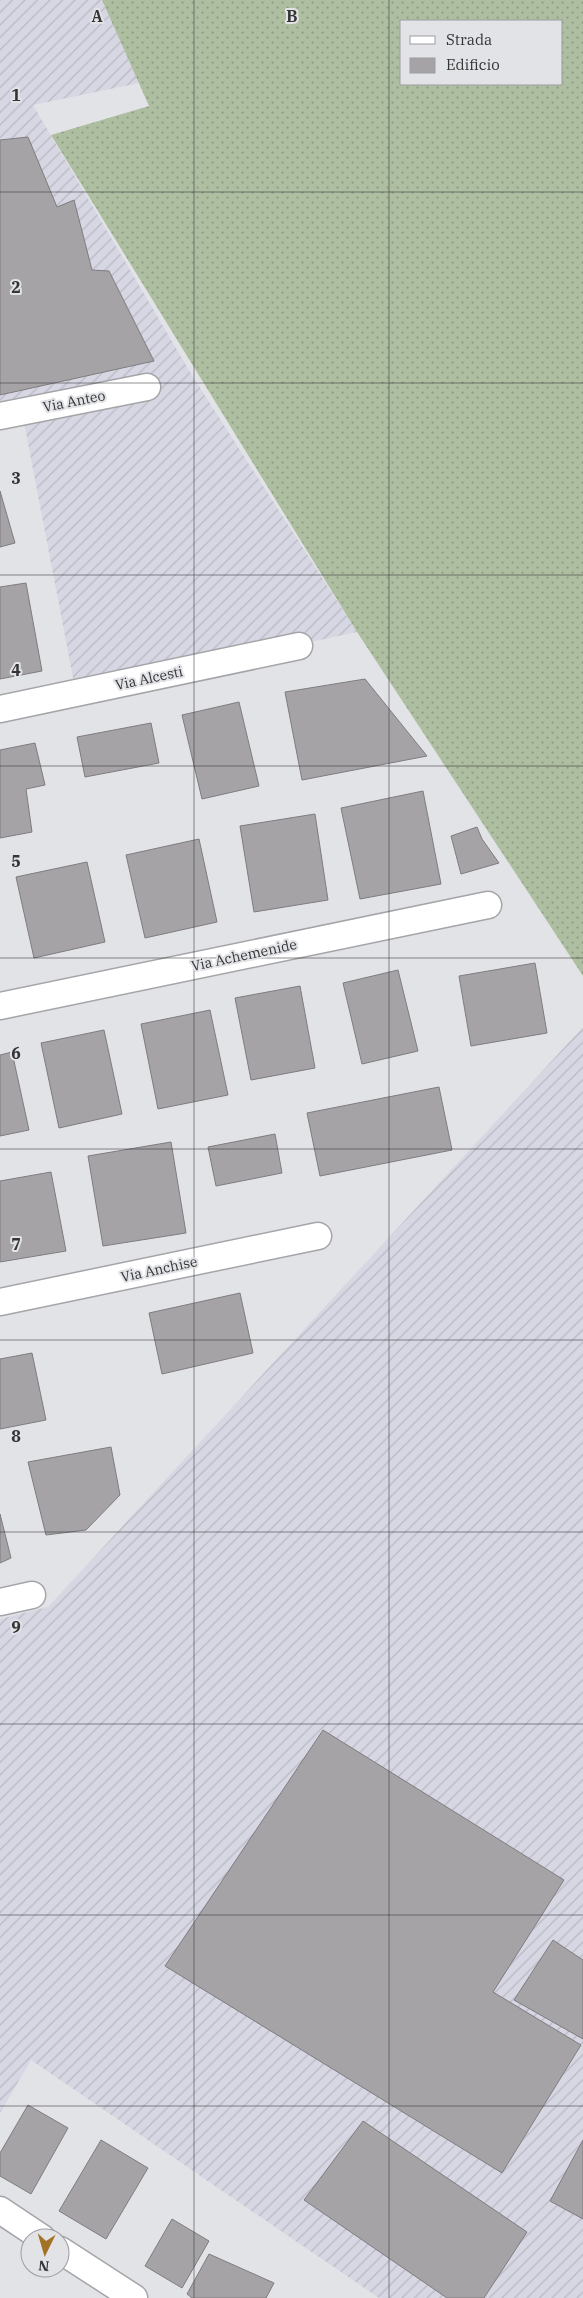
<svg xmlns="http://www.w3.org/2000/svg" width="583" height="2298" font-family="'IBM Plex Serif',serif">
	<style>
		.industrial { fill: url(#industrial-furrows) }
		.grass { fill: url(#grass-dots); fill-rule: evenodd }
		.building { fill: #a5a3a6; stroke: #7f7c80 }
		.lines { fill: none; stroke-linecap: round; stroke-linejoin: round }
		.minor-casing { stroke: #a5a5a9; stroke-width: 29 }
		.minor { stroke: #fff; stroke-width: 26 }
		.grid { fill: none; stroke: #353536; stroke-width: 1; stroke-opacity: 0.55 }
		.labels { text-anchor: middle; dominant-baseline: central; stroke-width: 4; stroke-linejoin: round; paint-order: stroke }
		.street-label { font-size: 14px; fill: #353536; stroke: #e2e3e7 }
		.grid-label { font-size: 16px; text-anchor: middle; font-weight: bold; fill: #353536; stroke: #e2e3e7; stroke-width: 4; stroke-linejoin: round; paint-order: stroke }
	</style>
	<defs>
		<pattern id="industrial-furrows" width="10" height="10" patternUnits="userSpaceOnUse" patternTransform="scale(1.25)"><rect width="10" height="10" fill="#d6d7e3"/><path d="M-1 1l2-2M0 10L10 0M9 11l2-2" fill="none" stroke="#b8b9c3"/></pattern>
		<pattern id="grass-dots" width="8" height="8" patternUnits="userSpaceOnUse" patternTransform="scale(1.25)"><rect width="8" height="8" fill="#aebfa1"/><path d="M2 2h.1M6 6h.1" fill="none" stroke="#8e9c84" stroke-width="1.8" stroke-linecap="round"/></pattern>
	</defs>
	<rect width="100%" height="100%" fill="#e2e3e7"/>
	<g class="industrial">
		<path d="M0 0H102L139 83 33 105 193 377 357 632 76 693 22 412 0 416Z"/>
		<path d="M583 1027V2298H379L31 2060 0 2113V1619L48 1607Z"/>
	</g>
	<path class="grass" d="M102 0H583V976L357 632 51 135 149 106ZM402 21H562V84H402Z"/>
	<g class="building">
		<path d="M28 137 57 207 74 200 92 270 109 271 154 361 0 395V140Z"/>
		<path d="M0 491 15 543 0 547Z"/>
		<path d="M26 583 42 671 0 679V587Z"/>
		<path d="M365 679 427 756 302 780 285 692Z"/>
		<path d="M239 702 259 786 202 799 182 715Z"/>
		<path d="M151 723 159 763 85 777 77 737Z"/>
		<path d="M35 743 45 785 26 789 32 832 0 838V750Z"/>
		<path d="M423 791 441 884 360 899 341 808Z"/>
		<path d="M315 814 328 900 254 912 240 826Z"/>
		<path d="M477 827 482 839 499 863 461 874 451 836Z"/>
		<path d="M199 839 217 922 145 938 126 855Z"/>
		<path d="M87 862 105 942 34 958 16 877Z"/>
		<path d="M535 963 547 1033 471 1046 459 976Z"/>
		<path d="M398 970 418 1051 362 1064 343 983Z"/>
		<path d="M300 986 315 1068 251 1080 235 998Z"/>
		<path d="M210 1010 228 1095 158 1109 141 1024Z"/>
		<path d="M104 1030 122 1114 59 1128 41 1043Z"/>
		<path d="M12 1052 29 1130 0 1136V1055Z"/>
		<path d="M439 1087 452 1150 320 1176 307 1113Z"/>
		<path d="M275 1134 282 1173 216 1186 208 1147Z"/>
		<path d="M171 1142 186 1233 103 1246 88 1156Z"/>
		<path d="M51 1172 66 1251 0 1262V1181Z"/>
		<path d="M240 1293 253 1353 162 1374 149 1313Z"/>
		<path d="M32 1353 46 1420 0 1429V1359Z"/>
		<path d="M111 1447 120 1495 86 1530 46 1535 28 1462Z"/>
		<path d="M0 1514 11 1558 0 1563Z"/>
		<path d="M323 1730 564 1880 493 1992 581 2045 502 2173 165 1966Z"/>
		<path d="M553 1940 583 1960V2039L514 2000Z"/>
		<path d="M28 2105 68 2128 31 2194 0 2176V2153Z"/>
		<path d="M363 2121 527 2232 484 2298H447L304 2200Z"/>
		<path d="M101 2140 148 2168 106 2239 59 2211Z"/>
		<path d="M583 2140V2219L550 2201Z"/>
		<path d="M172 2219 209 2241 182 2288 145 2266Z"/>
		<path d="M209 2254 274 2283 266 2298H192L187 2294Z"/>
	</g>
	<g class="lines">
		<defs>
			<g id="minor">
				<path d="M0 416 147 387"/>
				<path d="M0 709 299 646"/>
				<path d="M0 1006 488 905"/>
				<path d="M0 1302 318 1236"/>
				<path d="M0 1602 32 1595"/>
				<path d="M0 2210 42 2238"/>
				<path d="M60 2250 134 2298"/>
			</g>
		</defs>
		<use href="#minor" class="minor-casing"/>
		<use href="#minor" class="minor"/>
	</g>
	<path class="grid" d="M194 0V2298M389 0V2298M0 192H583M0 383H583M0 575H583M0 766H583M0 958H583M0 1149H583M0 1340H583M0 1532H583M0 1724H583M0 1915H583M0 2106H583"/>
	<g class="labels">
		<g class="street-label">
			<text transform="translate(74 401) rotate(-11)">Via Anteo</text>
			<text transform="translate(149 678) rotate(-12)">Via Alcesti</text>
			<text transform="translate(244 955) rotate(-12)">Via Achemenide</text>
			<text transform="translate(159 1269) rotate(-12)">Via Anchise</text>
		</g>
	</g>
	<g class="grid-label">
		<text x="97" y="22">A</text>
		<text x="292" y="22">B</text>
		<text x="16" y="101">1</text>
		<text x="16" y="293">2</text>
		<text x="16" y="484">3</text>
		<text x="16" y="676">4</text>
		<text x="16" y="867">5</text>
		<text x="16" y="1059">6</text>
		<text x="16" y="1250">7</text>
		<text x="16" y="1442">8</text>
		<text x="16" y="1633">9</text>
	</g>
	<rect x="400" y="20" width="162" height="65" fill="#e2e3e7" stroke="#9d9da0"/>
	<rect x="410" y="36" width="25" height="8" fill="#ffffff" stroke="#9d9da0"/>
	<text x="446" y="45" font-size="15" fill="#353536">Strada</text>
	<rect x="410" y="58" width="25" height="15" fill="#a5a3a6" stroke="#9d9da0"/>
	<text x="446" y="70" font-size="15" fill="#353536">Edificio</text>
	<g transform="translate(45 2253) rotate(185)"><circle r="24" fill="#e2e3e7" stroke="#9d9da0"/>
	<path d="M0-4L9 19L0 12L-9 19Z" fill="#a27326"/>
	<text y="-8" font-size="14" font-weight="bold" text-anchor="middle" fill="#353536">N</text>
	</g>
</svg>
